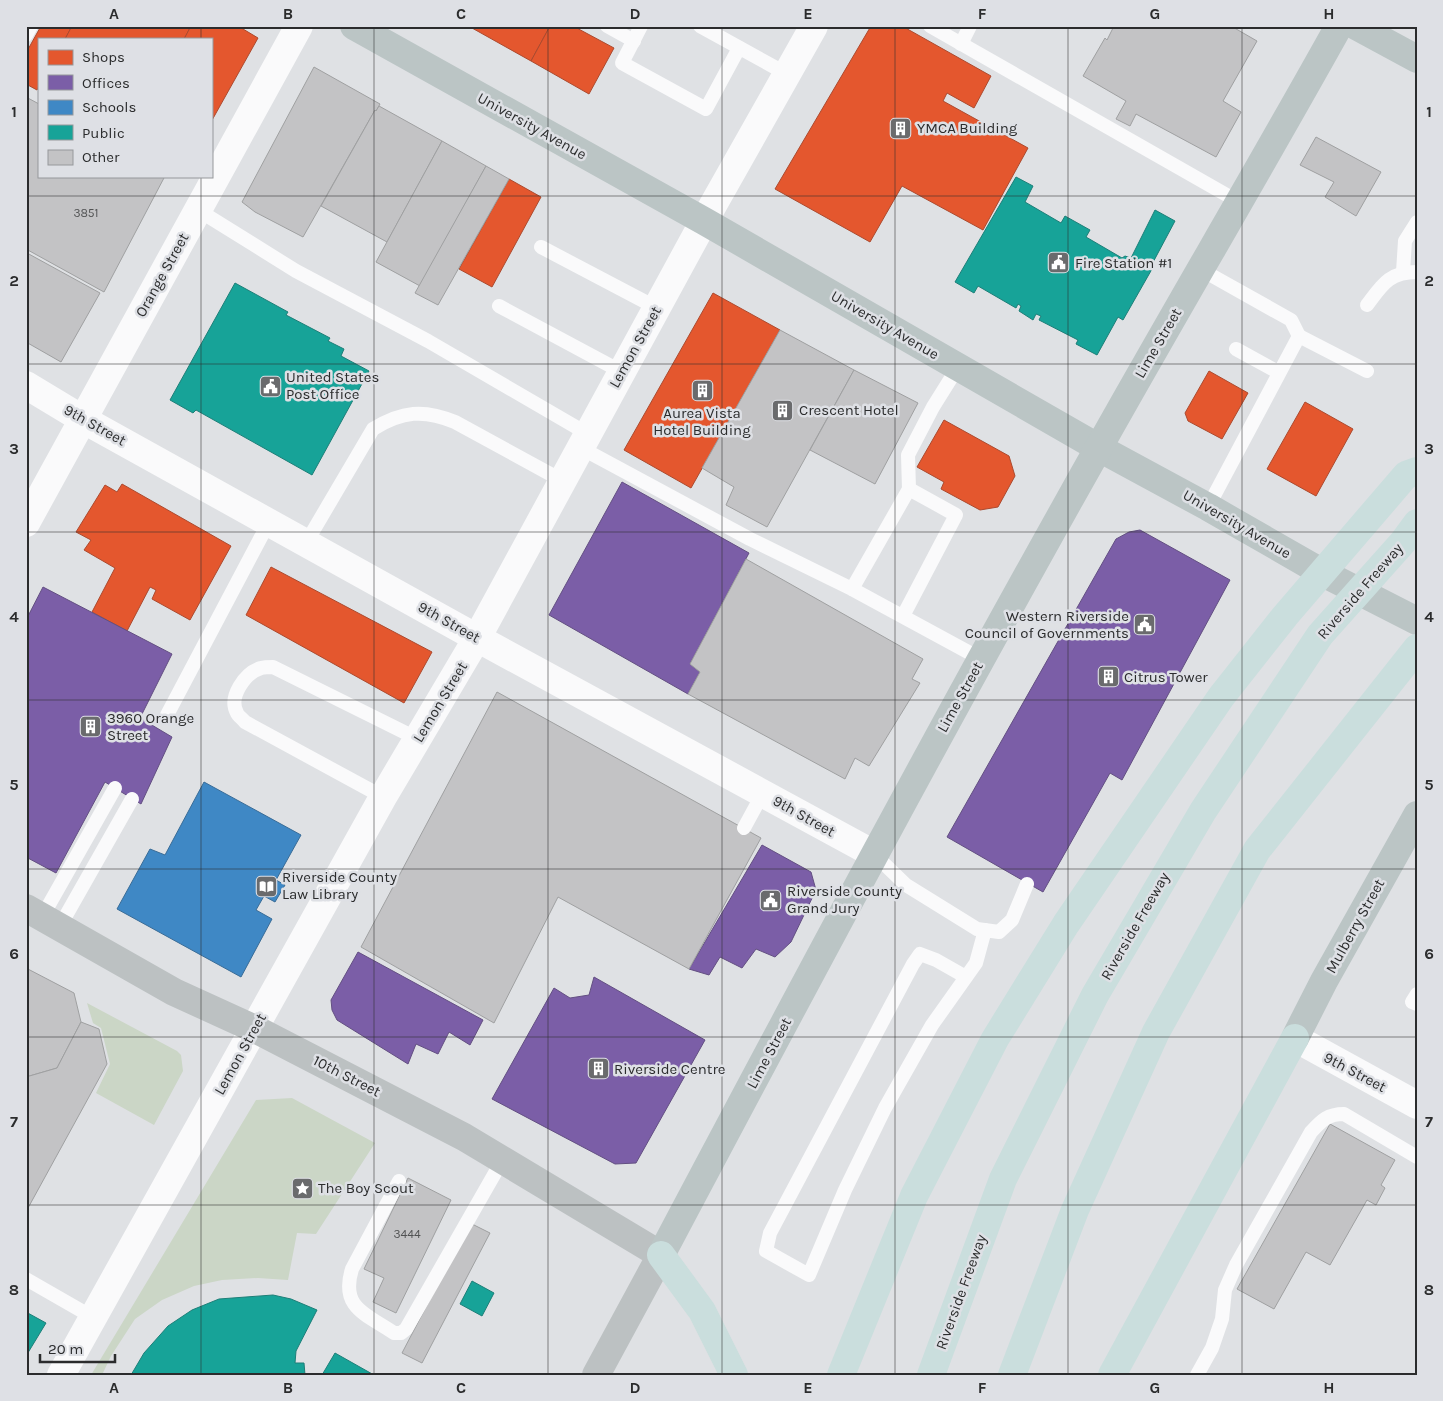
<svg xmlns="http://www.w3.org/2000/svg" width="1443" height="1401" font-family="Karla,sans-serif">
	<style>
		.green { fill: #cbd6c6 }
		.shops { fill: #e4572e; stroke: #ac4a2e }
		.offices { fill: #7b5ea7; stroke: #634f82 }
		.schools { fill: #3f88c5; stroke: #396c97 }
		.public { fill: #17a398; stroke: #1d7f78 }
		.building { fill: #c3c3c5; stroke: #9fa0a1 }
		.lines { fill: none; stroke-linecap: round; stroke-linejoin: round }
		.lane { stroke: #fafafb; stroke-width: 14 }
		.street { stroke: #fafafb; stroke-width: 28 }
		.secondary { stroke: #bcc1c2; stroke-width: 28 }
		.primary { stroke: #bbc5c5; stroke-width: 28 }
		.highway { stroke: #cadedd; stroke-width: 28 }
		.grid { fill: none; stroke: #2b2c2d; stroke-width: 1; stroke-opacity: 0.55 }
		.labels { text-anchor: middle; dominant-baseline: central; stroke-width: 5; stroke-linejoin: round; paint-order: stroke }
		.number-label { font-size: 12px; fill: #515253 }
		.street-label { font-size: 15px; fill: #2b2c2d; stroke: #dee0e5 }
		.poi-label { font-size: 15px; fill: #2b2c2d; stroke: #dee0e5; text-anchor: start }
		.neatline { fill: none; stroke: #2b2c2d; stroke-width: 2 }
		.grid-label { font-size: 16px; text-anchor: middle; font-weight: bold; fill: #2b2c2d }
	</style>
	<rect width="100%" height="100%" fill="#dfe1e4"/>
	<g class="green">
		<path d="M87 1003 177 1051 181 1055 183 1071 154 1125 96 1093 110 1064 101 1028 93 1023Z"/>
		<path d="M292 1098 375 1143 316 1234 297 1233 288 1280 258 1278 222 1280 194 1286 162 1300 135 1319 111 1356 102 1375H91L256 1100Z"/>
	</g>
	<g class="shops">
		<path d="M41 26H72L65 39H39V86L37 90 26 84V53Z"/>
		<path d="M72 26H191L184 39H65Z"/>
		<path d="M191 26H238L258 38 211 122V39H184Z"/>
		<path d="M473 26H550L531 61 472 28Z"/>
		<path d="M550 26H573L614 48 589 94 531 61Z"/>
		<path d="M871 26H902L991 76 974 108 947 93 943 101 1028 148 983 230 902 186 870 242 775 189Z"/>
		<path d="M509 179 541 197 492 287 459 269Z"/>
		<path d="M713 293 780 330 691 488 624 450Z"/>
		<path d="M1209 371 1248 393 1222 439 1188 421 1185 413Z"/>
		<path d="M1305 402 1353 429 1316 496 1267 469Z"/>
		<path d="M944 420 1009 456 1015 476 998 507 980 510 941 489 944 482 917 467Z"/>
		<path d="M122 484 231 546 190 620 152 599 156 590 150 587 127 631 92 612 115 568 84 550 91 540 76 532 105 485 117 492Z"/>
		<path d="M271 567 432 652 404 703 246 615Z"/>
	</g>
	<g class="offices">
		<path d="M622 482 749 553 690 664 700 672 688 694 549 615Z"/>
		<path d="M1140 530 1230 580 1122 780 1110 773 1043 892 947 837 1116 539 1129 532Z"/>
		<path d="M43 587 172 654 140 718 172 737 141 804 105 782 56 873 26 857V620Z"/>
		<path d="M762 845 811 872 816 890 791 942 775 957 756 949 742 968 720 957 709 975 689 969Z"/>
		<path d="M358 952 483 1020 470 1045 449 1032 438 1054 416 1044 408 1064 337 1020 332 1010 331 1000Z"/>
		<path d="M594 977 705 1040 636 1163 615 1164 492 1099 554 988 570 998 589 995Z"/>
	</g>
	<path class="schools" d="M204 782 301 835 276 880 285 885 275 902 264 896 256 910 272 919 241 977 117 909 150 849 165 855Z"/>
	<g class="public">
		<path d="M1016 177 1033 186 1025 202 1061 223 1065 216 1090 230 1086 237 1122 258 1125 256 1131 258 1155 210 1175 221 1150 268 1152 269 1123 320 1118 317 1097 355 1076 344 1078 340 1039 320 1041 316 1036 314 1033 320 1019 311 1021 306 1018 304 1016 308 978 286 974 293 955 282Z"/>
		<path d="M235 283 288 312 286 315 330 338 328 341 344 349 341 356 369 371 312 475 196 410 193 413 170 400Z"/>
		<path d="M472 1281 494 1293 482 1316 460 1304Z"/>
		<path d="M273 1295 291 1299 317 1310 296 1351 295 1363H304L305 1375H131L144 1353 168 1326 192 1310 219 1299Z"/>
		<path d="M26 1312 46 1323 26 1356Z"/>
		<path d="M335 1353 374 1375H322Z"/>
	</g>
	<g class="building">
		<path d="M1114 26H1231L1257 41 1223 101 1241 112 1216 157 1136 114 1130 126 1116 119 1126 101 1083 76 1105 38 1107 40Z"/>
		<path d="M314 67 380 104 376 111 375 110 303 237 255 212 242 202Z"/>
		<path d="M26 97 39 104V176H165L104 292 26 249Z"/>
		<path d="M379 106 442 141 387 242 321 206 375 110 376 111Z"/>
		<path d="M1316 137 1381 172 1356 216 1325 197 1334 182 1300 165Z"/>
		<path d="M442 141 486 166 420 286 376 262Z"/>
		<path d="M486 166 509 179 438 305 415 293Z"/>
		<path d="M27 253 100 293 61 362 26 342Z"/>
		<path d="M780 330 854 370 767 527 726 505 734 487 702 468Z"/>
		<path d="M854 370 918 403 875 484 810 450Z"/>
		<path d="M746 559 923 659 912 679 920 683 869 766 855 758 845 779 688 694 700 672 690 664Z"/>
		<path d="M497 692 761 838 689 969 558 897 494 1023 361 947Z"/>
		<path d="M26 968 74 993 81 1022 57 1068 26 1077Z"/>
		<path d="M81 1022 99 1029 107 1064 28 1208 26 1207V1077L57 1068Z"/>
		<path d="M1330 1124 1395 1160 1381 1185 1385 1188 1376 1205 1367 1200 1330 1265 1306 1252 1274 1309 1237 1289Z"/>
		<path d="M408 1178 451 1200 396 1313 373 1302 384 1278 364 1269Z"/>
		<path d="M470 1223 490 1233 422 1363 402 1353Z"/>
	</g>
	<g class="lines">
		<g class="lane">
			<path d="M607 26 634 41"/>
			<path d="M641 26 622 63 706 109 739 48"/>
			<path d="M700 26 787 74"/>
			<path d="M930 26 1239 202"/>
			<path d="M26 35 31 26"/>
			<path d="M961 44 970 26"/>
			<path d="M198 210 296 271 428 341 588 434"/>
			<path d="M541 247 657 308"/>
			<path d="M1200 269 1291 320 1299 336"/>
			<path d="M1403 272 1405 241 1417 222"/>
			<path d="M1367 305C1382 285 1389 272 1417 272"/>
			<path d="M499 306 622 372"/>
			<path d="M1236 349 1278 372"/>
			<path d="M581 448 750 539 852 589"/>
			<path d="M909 489 908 455 933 407 958 367"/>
			<path d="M1208 507 1299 336 1367 371"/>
			<path d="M306 543 373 429C402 411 424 409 455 422L563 481"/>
			<path d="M903 616 956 515 909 489 852 589 981 659"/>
			<path d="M167 715 269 522"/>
			<path d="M383 797 245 722C243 719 238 716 237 713 228 697 245 673 261 668 265 667 270 667 273 667L418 739"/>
			<path d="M744 828 763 793"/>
			<path d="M874 854 906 885 977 929 999 932 1012 920 1027 884"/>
			<path d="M42 917 115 788"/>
			<path d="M60 926 132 799"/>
			<path d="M966 977 936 960 920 954 913 964 770 1233 766 1251 809 1275 845 1190 885 1108 932 1025 976 963 985 930"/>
			<path d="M1417 994 1412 1002 1417 1004"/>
			<path d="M399 1181 352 1269C340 1308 366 1314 394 1333H401L406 1329 503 1159"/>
			<path d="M26 1279 94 1318"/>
			<path d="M1197 1375 1212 1348 1222 1319 1225 1290 1236 1265 1311 1132C1322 1120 1328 1114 1344 1114L1417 1157"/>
		</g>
		<g class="street">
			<path d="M26 385 84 420 477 638 874 854"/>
			<path d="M26 523 299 26"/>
			<path d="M1295 1038 1417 1105"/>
			<path d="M61 1375 383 797 477 638 704 221 814 26"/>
		</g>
		<path class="secondary" d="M26 908 174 992 255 1029 464 1137 661 1255 596 1375"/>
		<g class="primary">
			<path d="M354 26 704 221 1099 448 1208 507 1323 573 1417 621"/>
			<path d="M1356 26 1417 59"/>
			<path d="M1295 1038 1324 981 1417 815"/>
			<path d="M661 1255C804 985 948 715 1098 449 1177 308 1260 168 1339 26"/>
		</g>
		<g class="highway">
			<path d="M661 1255 702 1311 734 1375"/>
			<path d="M841 1375 914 1196 995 1039 1066 924 1221 697 1285 616 1406 475 1417 471"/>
			<path d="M931 1375 1003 1179 1095 995 1203 811 1320 635 1403 542 1417 523"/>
			<path d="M1012 1375 1075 1210 1156 1032 1257 850 1417 648"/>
			<path d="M1112 1375 1295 1038"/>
		</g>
	</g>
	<path class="grid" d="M201 26V39M374 26V1375M548 26V1375M722 26V1375M895 26V1375M1068 26V1375M1242 26V1375M201 176V1375M26 196H1417M26 364H1417M26 532H1417M26 700H1417M26 869H1417M26 1037H1417M26 1205H1417"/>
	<defs>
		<symbol id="building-square" viewBox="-11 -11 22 22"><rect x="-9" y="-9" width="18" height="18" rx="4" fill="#6a6b6d" stroke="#dee0e5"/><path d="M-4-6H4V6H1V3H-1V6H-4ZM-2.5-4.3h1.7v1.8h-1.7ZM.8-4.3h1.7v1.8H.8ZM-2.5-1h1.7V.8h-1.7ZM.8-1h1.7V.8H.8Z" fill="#fff"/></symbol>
		<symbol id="civic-square" viewBox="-11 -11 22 22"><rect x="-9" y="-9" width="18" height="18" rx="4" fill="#6a6b6d" stroke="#dee0e5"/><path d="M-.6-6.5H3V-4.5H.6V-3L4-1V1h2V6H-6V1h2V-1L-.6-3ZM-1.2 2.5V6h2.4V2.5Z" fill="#fff"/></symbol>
		<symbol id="library-square" viewBox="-11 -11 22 22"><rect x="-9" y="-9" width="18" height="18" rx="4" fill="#6a6b6d" stroke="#dee0e5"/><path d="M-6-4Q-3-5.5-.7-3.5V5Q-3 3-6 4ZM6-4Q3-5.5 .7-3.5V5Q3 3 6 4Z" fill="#fff"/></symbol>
		<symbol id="sight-square" viewBox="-11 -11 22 22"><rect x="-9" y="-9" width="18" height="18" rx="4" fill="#6a6b6d" stroke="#dee0e5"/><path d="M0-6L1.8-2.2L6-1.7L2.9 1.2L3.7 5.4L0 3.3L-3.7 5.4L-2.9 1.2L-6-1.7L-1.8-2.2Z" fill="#fff"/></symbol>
	</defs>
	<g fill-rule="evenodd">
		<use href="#building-square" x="888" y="116" width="25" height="25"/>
		<use href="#civic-square" x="1046" y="250" width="25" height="25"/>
		<use href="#civic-square" x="258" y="374" width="25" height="25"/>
		<use href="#building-square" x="690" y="378" width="25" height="25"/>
		<use href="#building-square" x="770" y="398" width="25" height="25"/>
		<use href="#civic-square" x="1132" y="612" width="25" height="25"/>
		<use href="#building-square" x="1096" y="664" width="25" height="25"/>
		<use href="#building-square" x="78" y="714" width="25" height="25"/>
		<use href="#library-square" x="254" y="874" width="25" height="25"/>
		<use href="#civic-square" x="758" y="888" width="25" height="25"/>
		<use href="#building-square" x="586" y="1056" width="25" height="25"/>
		<use href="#sight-square" x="290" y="1176" width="25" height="25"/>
	</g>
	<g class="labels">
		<g class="number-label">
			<text x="86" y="213">3851</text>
			<text x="407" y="1234">3444</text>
		</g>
		<g class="street-label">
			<text transform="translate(532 126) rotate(29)">University Avenue</text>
			<text transform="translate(162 275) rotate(-61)">Orange Street</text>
			<text transform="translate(885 325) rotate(30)">University Avenue</text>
			<text transform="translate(1158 343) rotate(-60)">Lime Street</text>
			<text transform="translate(635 347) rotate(-61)">Lemon Street</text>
			<text transform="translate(95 425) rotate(29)">9th Street</text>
			<text transform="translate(1237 524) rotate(30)">University Avenue</text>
			<text transform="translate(1360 591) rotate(-49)">Riverside Freeway</text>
			<text transform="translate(449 622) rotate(29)">9th Street</text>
			<text transform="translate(960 697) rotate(-61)">Lime Street</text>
			<text transform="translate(440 702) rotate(-59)">Lemon Street</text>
			<text transform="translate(804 816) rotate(29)">9th Street</text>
			<text transform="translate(1135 926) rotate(-60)">Riverside Freeway</text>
			<text transform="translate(1355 926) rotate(-61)">Mulberry Street</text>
			<text transform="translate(769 1053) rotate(-62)">Lime Street</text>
			<text transform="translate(240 1054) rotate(-61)">Lemon Street</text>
			<text transform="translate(1355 1072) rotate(28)">9th Street</text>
			<text transform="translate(347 1076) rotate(27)">10th Street</text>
			<text transform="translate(961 1292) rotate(-70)">Riverside Freeway</text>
		</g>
		<g class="poi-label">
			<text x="917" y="128">YMCA Building</text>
			<text x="1075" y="263">Fire Station #1</text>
			<text x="286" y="377">United States<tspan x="286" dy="17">Post Office</tspan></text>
			<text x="799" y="410">Crescent Hotel</text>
			<text x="702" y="413" text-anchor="middle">Aurea Vista<tspan x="702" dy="17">Hotel Building</tspan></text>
			<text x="1129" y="616" text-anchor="end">Western Riverside<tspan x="1129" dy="17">Council of Governments</tspan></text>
			<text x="1124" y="677">Citrus Tower</text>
			<text x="107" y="718">3960 Orange<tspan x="107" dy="17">Street</tspan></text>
			<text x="282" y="877">Riverside County<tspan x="282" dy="17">Law Library</tspan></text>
			<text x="787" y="891">Riverside County<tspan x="787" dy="17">Grand Jury</tspan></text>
			<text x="614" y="1069">Riverside Centre</text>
			<text x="318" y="1188">The Boy Scout</text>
		</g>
	</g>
	<rect width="1443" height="1401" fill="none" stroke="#dee0e5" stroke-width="55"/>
	<rect x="38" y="38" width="175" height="140" fill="#dee0e5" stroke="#96989b"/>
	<rect x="48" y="50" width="25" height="15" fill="#e4572e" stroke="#96989b"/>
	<text x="82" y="62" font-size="15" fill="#2b2c2d">Shops</text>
	<rect x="48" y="75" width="25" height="15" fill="#7b5ea7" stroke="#96989b"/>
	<text x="82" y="88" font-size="15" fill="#2b2c2d">Offices</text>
	<rect x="48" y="100" width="25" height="15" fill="#3f88c5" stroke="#96989b"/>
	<text x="82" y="112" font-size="15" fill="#2b2c2d">Schools</text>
	<rect x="48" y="125" width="25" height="15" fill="#17a398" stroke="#96989b"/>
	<text x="82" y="138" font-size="15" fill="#2b2c2d">Public</text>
	<rect x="48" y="150" width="25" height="15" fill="#c3c3c5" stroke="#96989b"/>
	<text x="82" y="162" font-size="15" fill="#2b2c2d">Other</text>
	<path d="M40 1354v8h75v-8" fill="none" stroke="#2b2c2d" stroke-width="2.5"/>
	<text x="48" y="1354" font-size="15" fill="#2b2c2d" stroke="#dee0e5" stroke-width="4" paint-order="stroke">20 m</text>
	<rect x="28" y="28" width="1388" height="1346" class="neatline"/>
	<g class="grid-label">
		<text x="114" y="19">A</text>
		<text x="288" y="19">B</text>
		<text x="461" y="19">C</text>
		<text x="635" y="19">D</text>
		<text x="808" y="19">E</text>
		<text x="982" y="19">F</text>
		<text x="1155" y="19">G</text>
		<text x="1329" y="19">H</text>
		<text x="14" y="117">1</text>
		<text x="1429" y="117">1</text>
		<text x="14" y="286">2</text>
		<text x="1429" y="286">2</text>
		<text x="14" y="454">3</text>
		<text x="1429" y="454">3</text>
		<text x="14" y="622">4</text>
		<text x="1429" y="622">4</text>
		<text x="14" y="790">5</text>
		<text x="1429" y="790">5</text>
		<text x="14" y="959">6</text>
		<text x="1429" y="959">6</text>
		<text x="14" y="1127">7</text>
		<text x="1429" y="1127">7</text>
		<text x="14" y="1295">8</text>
		<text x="1429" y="1295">8</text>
		<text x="114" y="1393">A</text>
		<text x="288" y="1393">B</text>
		<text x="461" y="1393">C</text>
		<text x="635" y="1393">D</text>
		<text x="808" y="1393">E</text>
		<text x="982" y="1393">F</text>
		<text x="1155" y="1393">G</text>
		<text x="1329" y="1393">H</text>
	</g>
</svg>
